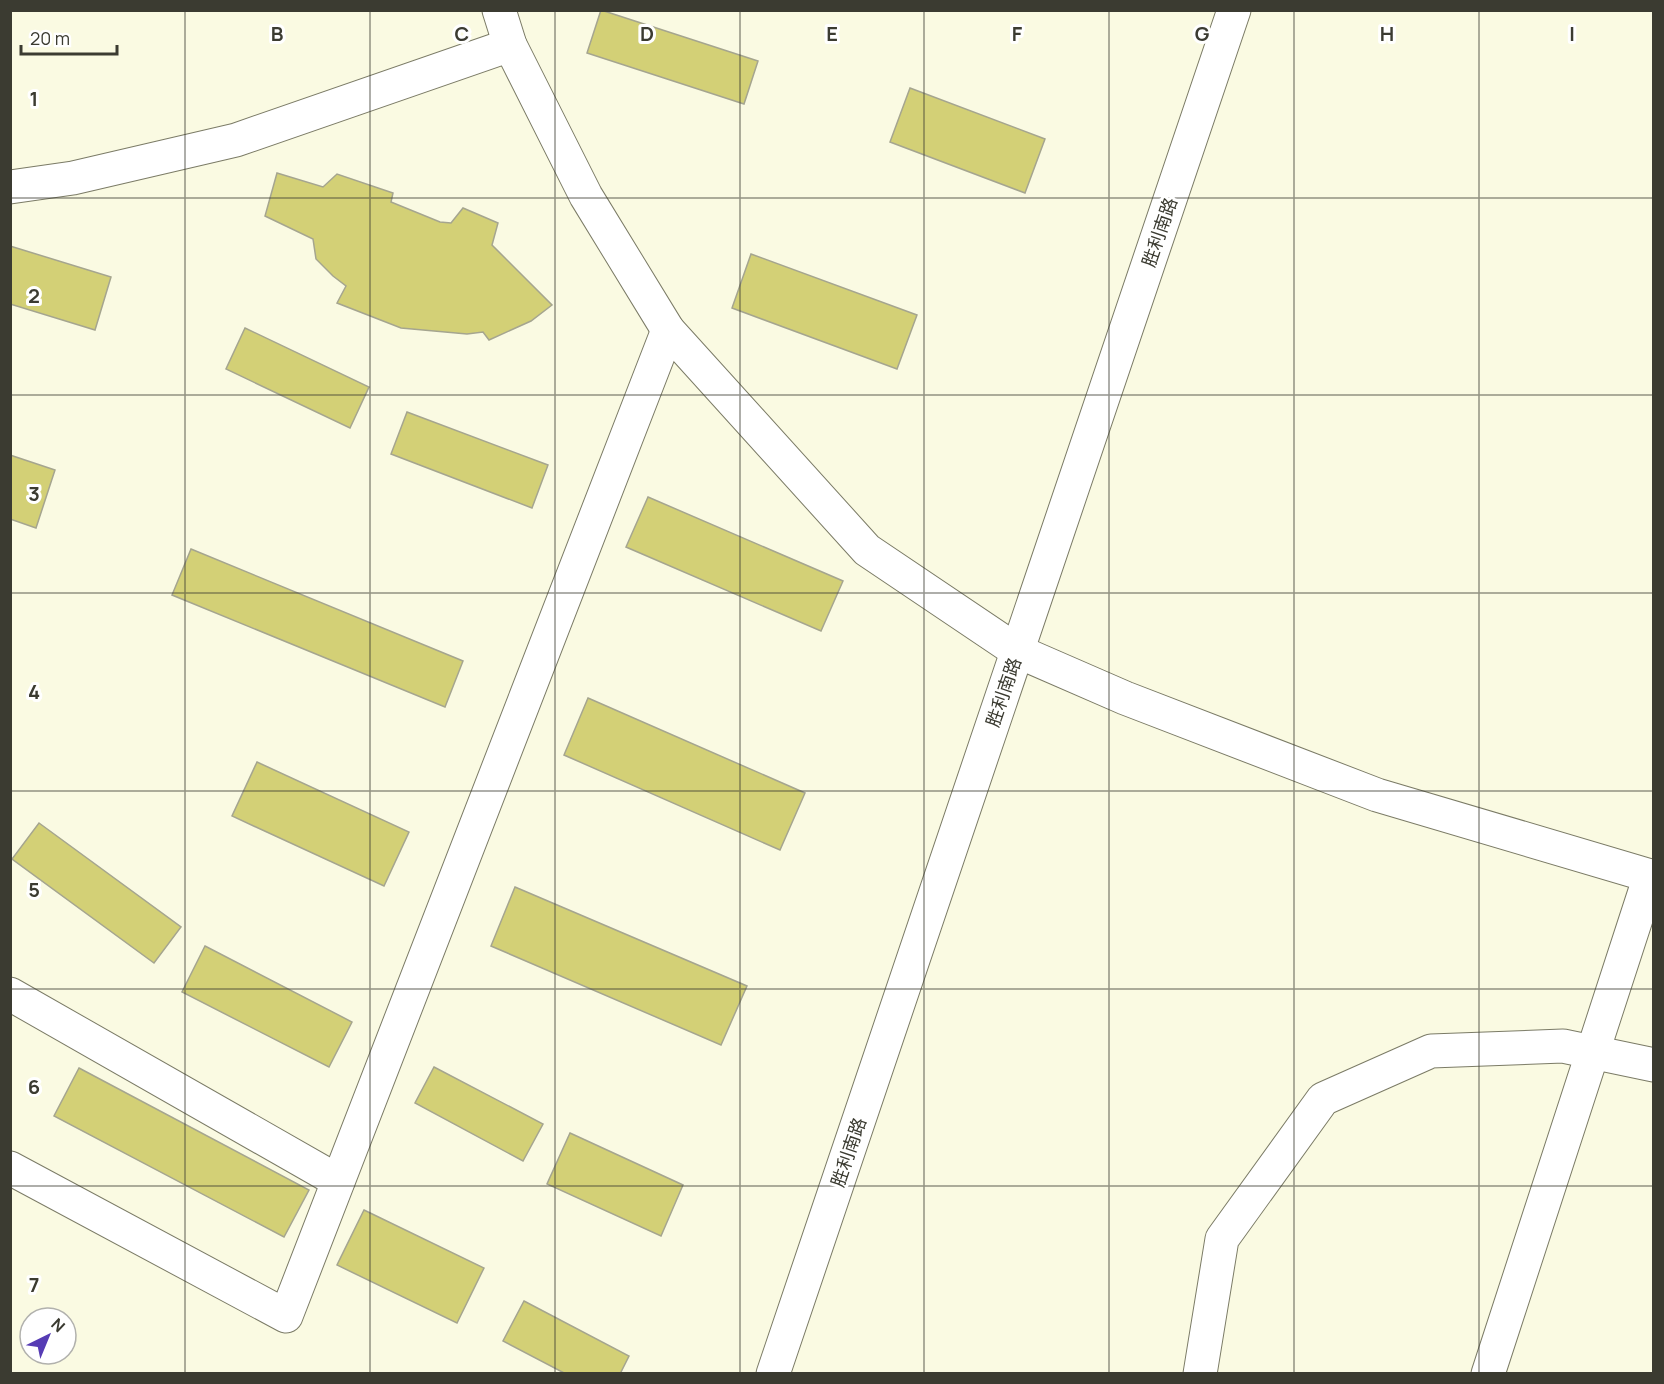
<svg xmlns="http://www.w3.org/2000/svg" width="1664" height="1384" font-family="Manrope,'Noto Sans SC',sans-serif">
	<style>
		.building { fill: #d3d076; stroke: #a5a58f; stroke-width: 1.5 }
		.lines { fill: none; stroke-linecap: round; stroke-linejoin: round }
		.minor-casing { stroke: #7b7b66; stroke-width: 35 }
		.secondary-casing { stroke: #7b7b66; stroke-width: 35 }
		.minor { stroke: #fff; stroke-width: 33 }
		.secondary { stroke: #fff; stroke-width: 33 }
		.grid { fill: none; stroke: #3b3b31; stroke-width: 1.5; stroke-opacity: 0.55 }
		.labels { text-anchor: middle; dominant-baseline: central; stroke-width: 6; stroke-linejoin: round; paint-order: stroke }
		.street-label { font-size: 18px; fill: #3b3b31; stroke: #fff }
		.grid-label { font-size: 20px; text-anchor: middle; font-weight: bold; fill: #3b3b31; stroke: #fff; stroke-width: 6; stroke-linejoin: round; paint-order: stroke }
	</style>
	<rect width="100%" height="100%" fill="#fafae2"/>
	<g class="building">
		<path d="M601 10 758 61 744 104 587 53Z"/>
		<path d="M910 88 1045 139 1025 193 890 142Z"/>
		<path d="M277 173 323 187 337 174 393 193 391 202 440 222 451 223 463 208 498 223 492 245 552 305 531 321 489 340 483 332 467 334 401 328 337 303 346 286 333 276 316 259 313 239 265 216Z"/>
		<path d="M10 246 111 277 95 330 10 304Z"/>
		<path d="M751 254 917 315 897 369 732 308Z"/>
		<path d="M245 328 369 387 350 428 226 369Z"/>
		<path d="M407 412 548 465 532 508 391 454Z"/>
		<path d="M10 455 55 470 36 528 10 519Z"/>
		<path d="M648 497 843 581 821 631 626 547Z"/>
		<path d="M191 549 463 661 445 707 172 595Z"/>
		<path d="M588 698 805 793 780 850 564 755Z"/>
		<path d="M257 762 409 832 384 886 232 816Z"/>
		<path d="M39 823 181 927 154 963 12 859Z"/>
		<path d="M515 887 747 986 721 1045 491 946Z"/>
		<path d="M205 946 352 1022 329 1067 182 992Z"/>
		<path d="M434 1067 543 1124 523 1161 415 1103Z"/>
		<path d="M79 1068 309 1190 284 1237 54 1116Z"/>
		<path d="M570 1133 683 1185 661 1236 547 1184Z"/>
		<path d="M364 1210 484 1268 457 1323 337 1265Z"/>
		<path d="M524 1301 629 1356 620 1374H566L503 1341Z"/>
	</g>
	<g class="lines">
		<defs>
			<g id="minor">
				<path d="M499 10 510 45 586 196 668 330 867 550 1017 651 1125 698 1377 795 1654 877"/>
				<path d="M10 187 73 178 236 140 510 45"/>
				<path d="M10 994 338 1181"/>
				<path d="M10 1168 286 1316 668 330"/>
				<path d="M1200 1374 1222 1239 1323 1099 1431 1051 1563 1046 1654 1065"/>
				<path d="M1488 1374 1650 876"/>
			</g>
			<path id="secondary" d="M773 1374 1234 10"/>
		</defs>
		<use href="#minor" class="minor-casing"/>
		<use href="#secondary" class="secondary-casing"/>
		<use href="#minor" class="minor"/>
		<use href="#secondary" class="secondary"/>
	</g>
	<path class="grid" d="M185 10V1374M370 10V1374M555 10V1374M740 10V1374M924 10V1374M1109 10V1374M1294 10V1374M1479 10V1374M10 198H1654M10 395H1654M10 593H1654M10 791H1654M10 989H1654M10 1186H1654"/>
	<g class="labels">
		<g class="street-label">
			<text transform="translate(1159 232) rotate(-71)">胜利南路</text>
			<text transform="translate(1003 692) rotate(-71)">胜利南路</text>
			<text transform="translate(848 1152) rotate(-71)">胜利南路</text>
		</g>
	</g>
	<g class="grid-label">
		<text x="277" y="41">B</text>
		<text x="462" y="41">C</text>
		<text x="647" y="41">D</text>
		<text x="832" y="41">E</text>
		<text x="1017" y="41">F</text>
		<text x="1202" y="41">G</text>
		<text x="1387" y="41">H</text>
		<text x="1572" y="41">I</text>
		<text x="34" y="106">1</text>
		<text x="34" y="303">2</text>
		<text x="34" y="501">3</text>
		<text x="34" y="699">4</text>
		<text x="34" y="897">5</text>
		<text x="34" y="1094">6</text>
		<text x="34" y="1292">7</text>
	</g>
	<rect width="1664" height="1384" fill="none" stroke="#3b3b31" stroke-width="24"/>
	<g transform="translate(48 1336) rotate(43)"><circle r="28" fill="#ffffff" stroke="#b1b1ad" stroke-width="1.5"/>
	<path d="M0-4.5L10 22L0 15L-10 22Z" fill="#563cb4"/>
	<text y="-9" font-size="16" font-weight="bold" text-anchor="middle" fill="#3b3b31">N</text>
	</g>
	<path d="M21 45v9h96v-9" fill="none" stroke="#3b3b31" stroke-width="3"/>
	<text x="30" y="45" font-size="18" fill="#3b3b31" stroke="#ffffff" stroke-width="4.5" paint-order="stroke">20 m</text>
</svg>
